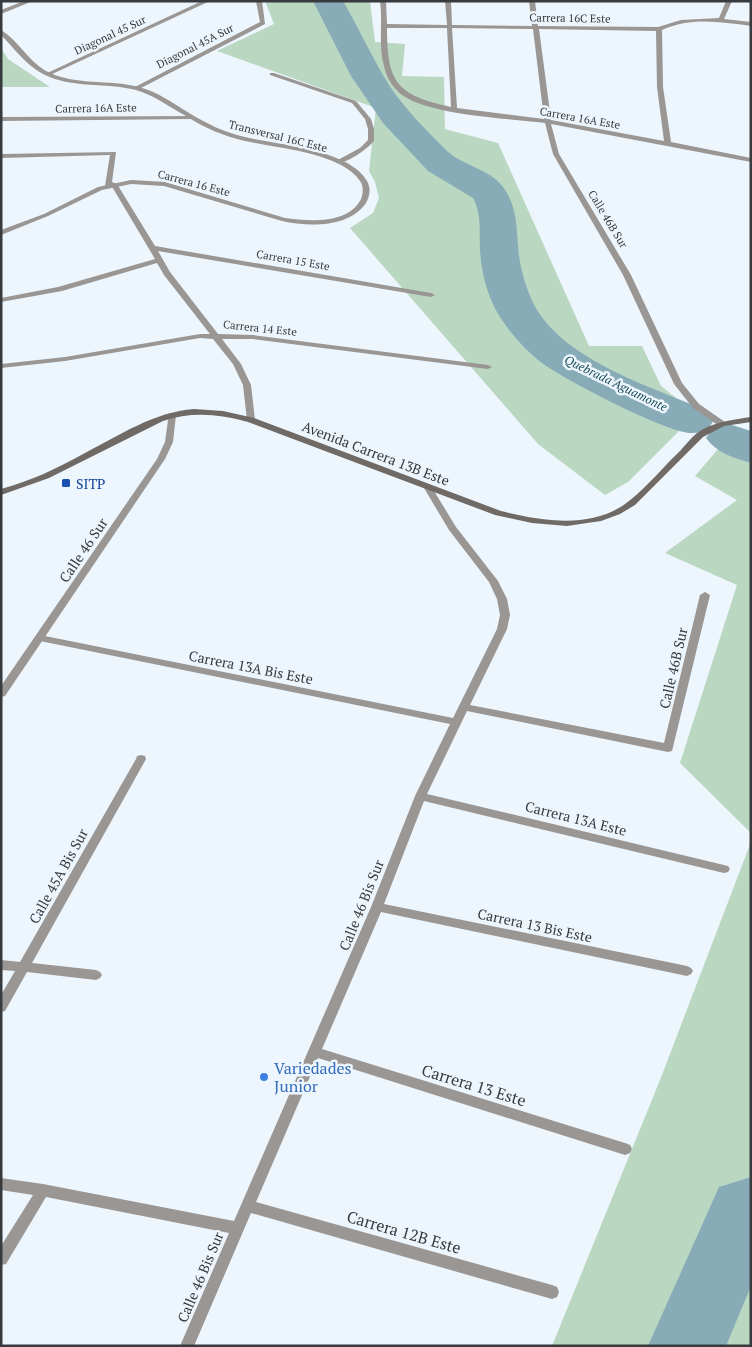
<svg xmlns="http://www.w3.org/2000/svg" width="752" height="1347" font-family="'PT Serif',serif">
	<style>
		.green { fill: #bad7c2 }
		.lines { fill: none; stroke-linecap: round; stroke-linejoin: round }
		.river { fill: #88acb7; fill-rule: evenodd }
		.minor { fill: #9a9693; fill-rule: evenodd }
		.tertiary { fill: #9a9693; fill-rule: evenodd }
		.secondary { fill: #6f6a65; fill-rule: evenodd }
		.transit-dot { fill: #1a4fb4; stroke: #edf5fd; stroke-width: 2 }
		.shop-dot { fill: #3f7fe0; stroke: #edf5fd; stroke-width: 2 }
		.labels { text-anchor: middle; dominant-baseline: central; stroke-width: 5; stroke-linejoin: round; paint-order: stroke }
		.far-street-label { font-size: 11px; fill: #373b3e; stroke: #edf5fd }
		.far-water-label { font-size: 12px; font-style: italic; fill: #174a58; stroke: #edf5fd }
		.street-label { font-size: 14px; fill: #373b3e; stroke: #edf5fd }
		.transit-label { font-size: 14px; fill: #164399; stroke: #edf5fd; text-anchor: start }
		.near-shop-label { font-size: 16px; fill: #366cbe; stroke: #edf5fd; text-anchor: start }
		.near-street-label { font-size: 16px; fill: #373b3e; stroke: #edf5fd }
	</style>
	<rect width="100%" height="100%" fill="#edf5fd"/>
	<g class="green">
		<path d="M265 1H370L375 42 405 44 402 76 444 77 445 129 498 143 589 346H642L661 386 696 414 628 482 605 495 538 444 350 228 373 213 379 198 375 182 369 171 376 108 217 51 274 24Z"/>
		<path d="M1 48 8 59 50 87H1Z"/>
		<path d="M742 435H751V833L680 763 737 585 665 553 737 500 695 476 725 441Z"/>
		<path d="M751 842V1271L745 1274 751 1284V1346H552L660 1080Z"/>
	</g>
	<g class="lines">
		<g class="river">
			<path d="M313 1H343C360 30 373 60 391 88 406 110 427 131 446 150 462 166 489 168 503 187 522 212 514 242 522 271 525 284 530 298 537 310 569 362 654 388 708 411L714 420 708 429C703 431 698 433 693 433 670 435 563 379 542 363 525 350 508 331 497 312 487 294 481 271 480 250 479 232 482 214 473 198L428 171 383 123 351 76Z"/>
			<path d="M729 424 751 431V463C733 458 717 453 706 438L713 428Z"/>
			<path d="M751 1177V1286L726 1346H648L719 1187Z"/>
		</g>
		<g class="minor">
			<path d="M24 1H33L1 14V10Z"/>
			<path d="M202 1H210L50 75 45 74Z"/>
			<path d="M256 1H262L265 24 139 89H135V87L260 22Z"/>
			<path d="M380 1H386L387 24 447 25 445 1H451L452 25 532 26 529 1H535L538 26 658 27 681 20 719 18 726 1H732L724 19 751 22V26C720 22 691 17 662 30L663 87 671 142 751 158V162L551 124 559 154 631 275 682 383 699 404 725 422V426H719L693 408 674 384 623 275 553 154 545 123C507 118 433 116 402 95 393 88 386 77 384 66 378 45 383 23 380 1ZM387 28H447L451 107C397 95 387 83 387 28ZM452 28 533 29 544 119 457 108ZM539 29 656 31 657 87 664 141 551 120Z"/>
			<path d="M270 73H274L356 101 371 119 374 129V141C367 149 347 164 336 163V161L360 148 368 140V129L365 119 352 103 270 75Z"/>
			<path d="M194 116V118L192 119 1 121V117Z"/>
			<path d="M116 152 112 182 117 184 155 246 431 293 435 295 431 297 158 251 170 272 218 334 253 335 488 365 492 367 488 369 253 339H222L241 364 251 385 255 420 251 422 247 420 243 385 233 364 213 339 200 338 65 361 1 368V364L65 357 200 334H210L164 275 157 263 62 291 1 302V298L58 287 155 259 111 185 108 188 105 186 110 155 1 158V154Z"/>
			<path d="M428 485 431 486 456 527 498 581 507 599 510 615 507 629 470 705 664 743 700 595 705 592 710 595 672 751 668 752 467 711 427 794 724 865 728 866 730 869 728 872 724 873 424 801 384 904 687 966 691 968 693 971 691 974 687 976 381 912 322 1049 625 1143 630 1145 632 1149 630 1153 625 1155 318 1058 256 1202 552 1285 557 1287 559 1292 557 1297 552 1299 251 1213 194 1346H180L229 1233 46 1197 6 1264 1 1265V1246L33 1195 1 1190V1178L43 1184 234 1221 371 907 415 796 450 724 40 641 35 638 40 635 453 718 497 629 500 615 497 599 489 582 449 530 424 488Z"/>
			<path d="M141 755 145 756 146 759 32 963 96 970 100 972 102 975 100 978 96 980 27 972 5 1011 1 1012V995L15 971 1 970V960L20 962 136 759 137 756Z"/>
		</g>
		<g class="tertiary">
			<path d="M1 30C18 40 28 61 46 71 74 86 109 79 139 87 158 92 173 103 189 113 207 124 226 133 245 137 278 145 349 149 367 181 371 188 370 196 366 203 349 228 308 227 282 221L164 186 131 184 102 190 48 216 1 235V230L44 214 98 187 131 180 165 182 285 218C308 221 348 225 361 199 363 194 364 186 360 181 342 153 276 148 245 141 224 136 204 128 186 116 169 107 154 95 136 90 105 82 72 89 43 74 26 65 14 48 1 35Z"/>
			<path d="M169 413H172L176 415 173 442 165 459 5 696 1 697V686L157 459 165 442Z"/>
		</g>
		<path class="secondary" d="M194 409 223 411 254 418 501 511C542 521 593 530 629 501 648 486 664 466 681 450 686 444 691 438 697 433 712 422 732 420 751 417V422L724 426 703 437 635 505 620 514 601 521 567 526 532 523 495 515 248 422C220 414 191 411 163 421L49 478 1 495V489C31 481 58 468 85 453 120 435 154 412 194 409Z"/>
	</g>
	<rect class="transit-dot" x="61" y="478" width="10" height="10" rx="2.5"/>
	<circle class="shop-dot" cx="264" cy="1077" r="5"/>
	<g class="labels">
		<g class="far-street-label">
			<text transform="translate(570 18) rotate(1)">Carrera 16C Este</text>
			<text transform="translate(110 35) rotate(-25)">Diagonal 45 Sur</text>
			<text transform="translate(195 46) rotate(-27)">Diagonal 45A Sur</text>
			<text transform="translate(96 108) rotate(-1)">Carrera 16A Este</text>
			<text transform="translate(580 118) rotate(10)">Carrera 16A Este</text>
			<text transform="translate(278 136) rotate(14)">Transversal 16C Este</text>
			<text transform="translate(194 183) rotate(15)">Carrera 16 Este</text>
			<text transform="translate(608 219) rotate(59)">Calle 46B Sur</text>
			<text transform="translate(293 260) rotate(10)">Carrera 15 Este</text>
			<text transform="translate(260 328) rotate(6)">Carrera 14 Este</text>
		</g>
		<g class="far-water-label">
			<text transform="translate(616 383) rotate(26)">Quebrada Aguamonte</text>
		</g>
		<g class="street-label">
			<text transform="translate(376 453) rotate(21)">Avenida Carrera 13B Este</text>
			<text transform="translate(83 550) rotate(-56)">Calle 46 Sur</text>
			<text transform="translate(251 667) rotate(11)">Carrera 13A Bis Este</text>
			<text transform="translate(673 668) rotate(-77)">Calle 46B Sur</text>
			<text transform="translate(576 818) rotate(14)">Carrera 13A Este</text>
			<text transform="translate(58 876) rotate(-61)">Calle 45A Bis Sur</text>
			<text transform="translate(361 905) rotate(-68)">Calle 46 Bis Sur</text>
			<text transform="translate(535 925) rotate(12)">Carrera 13 Bis Este</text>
			<text transform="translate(200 1277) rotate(-67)">Calle 46 Bis Sur</text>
		</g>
		<g class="transit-label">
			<text x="76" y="483">SITP</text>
		</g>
		<g class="near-shop-label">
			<text x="274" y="1068">Variedades<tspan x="274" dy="18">Junior</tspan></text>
		</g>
		<g class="near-street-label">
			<text transform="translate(474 1085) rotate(17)">Carrera 13 Este</text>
			<text transform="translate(404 1232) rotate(16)">Carrera 12B Este</text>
		</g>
	</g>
	<rect width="752" height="1347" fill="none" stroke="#373b3e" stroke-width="5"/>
</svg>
